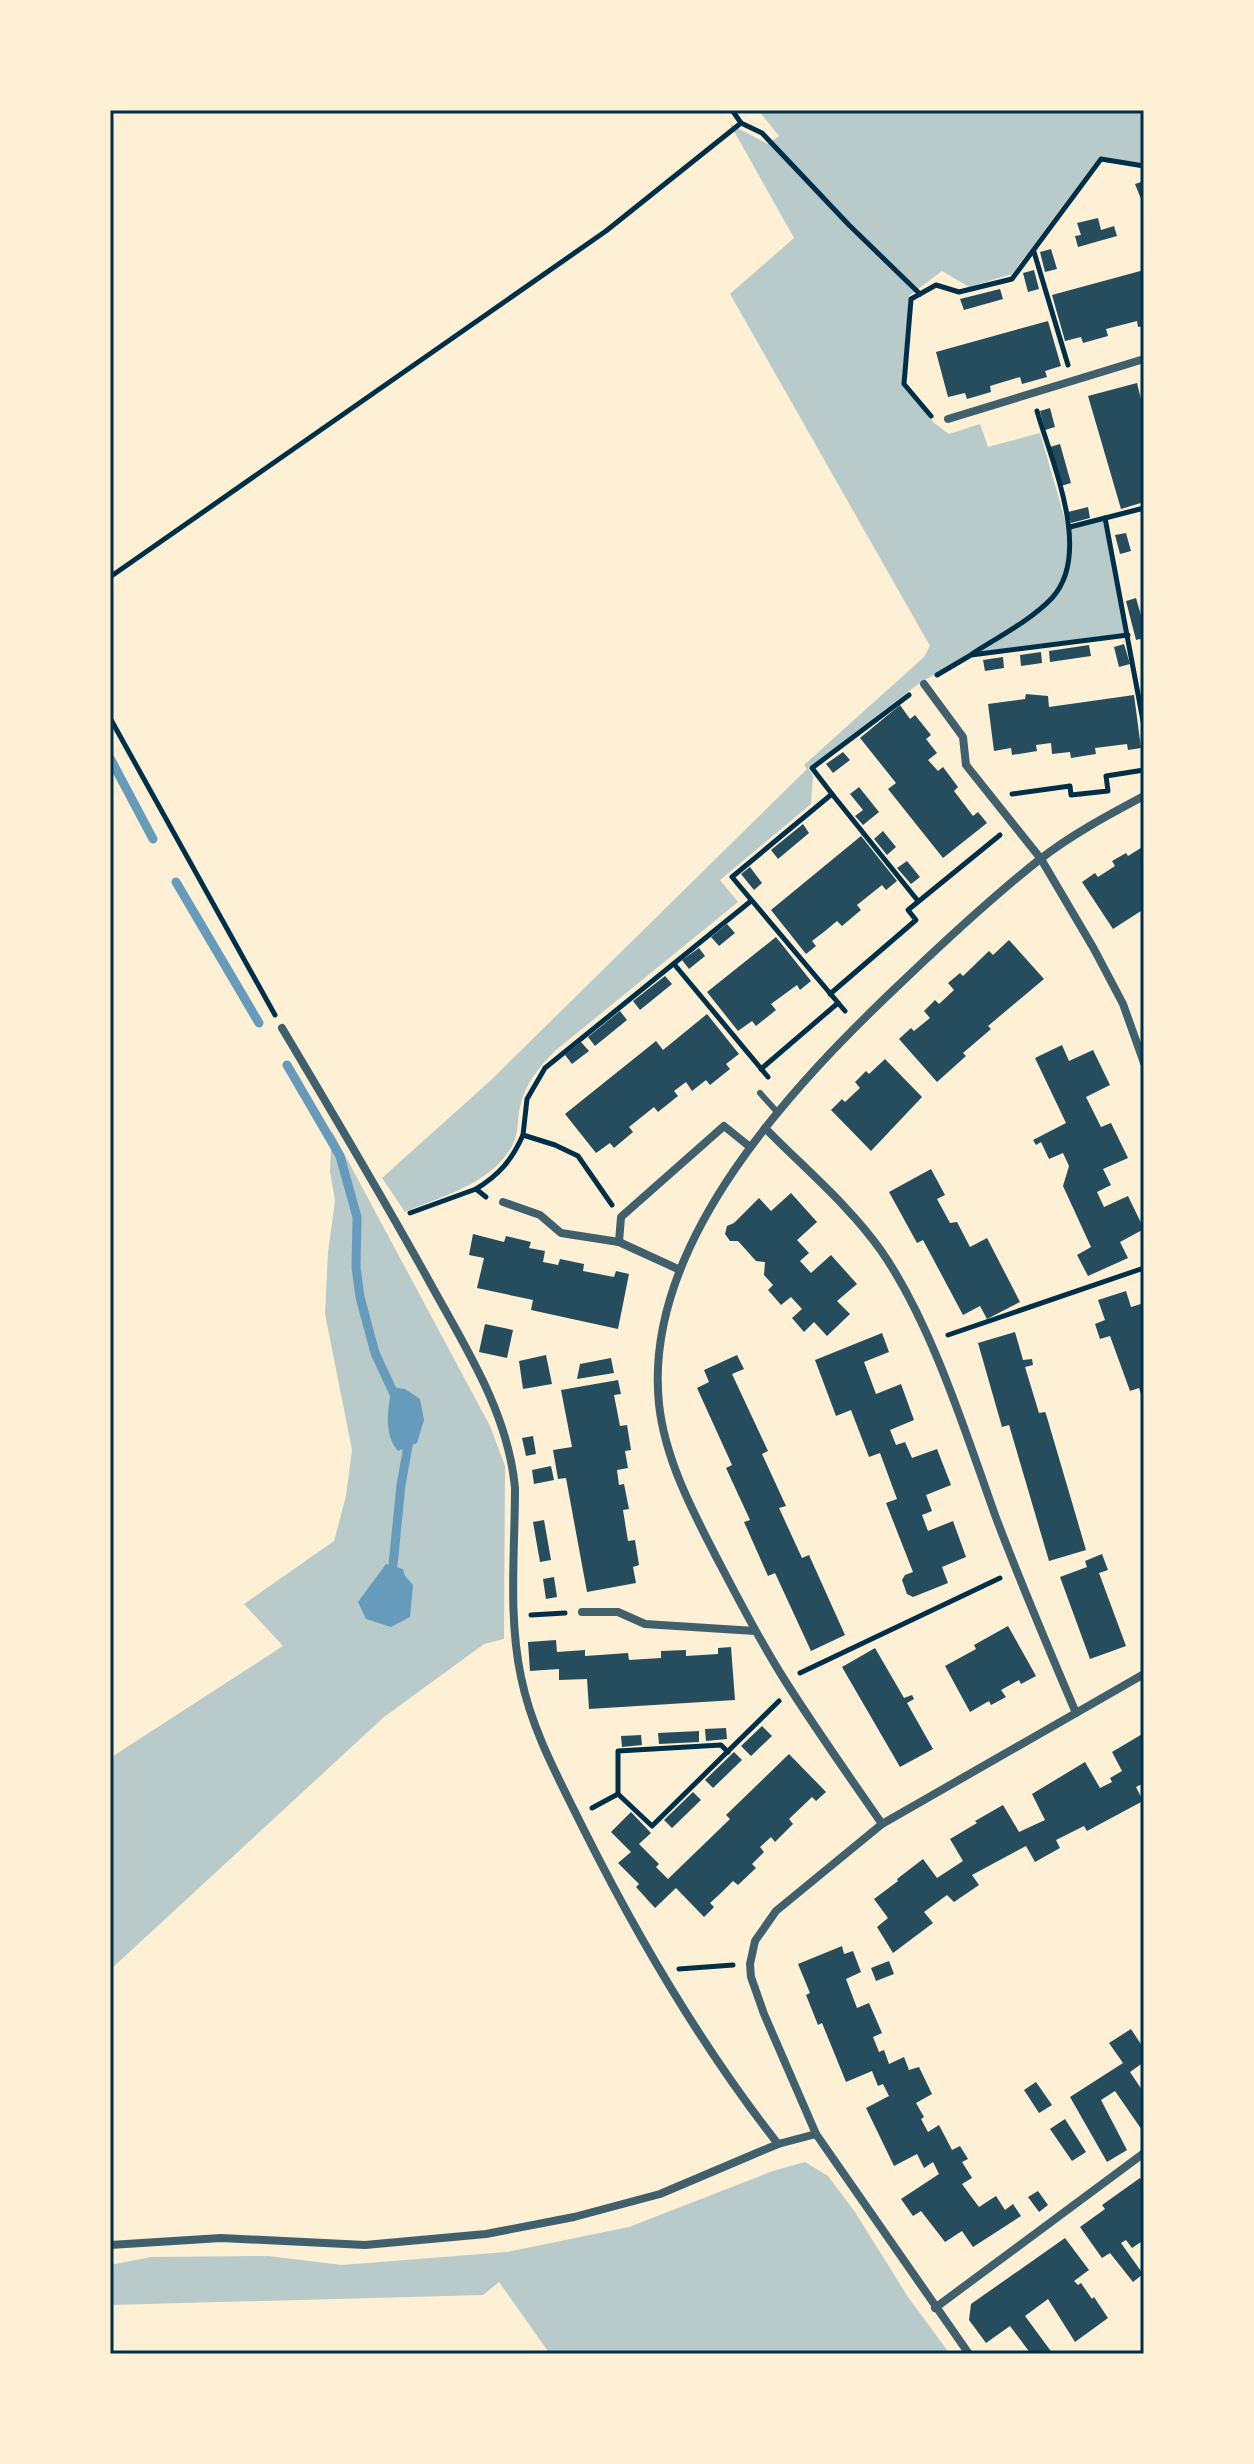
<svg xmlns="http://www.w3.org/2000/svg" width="1254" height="2464" font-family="'PT Sans Narrow',sans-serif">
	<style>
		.green { fill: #b9caca }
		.water { fill: #669bbc }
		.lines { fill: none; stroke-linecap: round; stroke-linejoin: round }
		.stream { stroke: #669bbc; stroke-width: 9 }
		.building { fill: #264d5e }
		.path { stroke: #003049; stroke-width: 5 }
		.service { stroke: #3f606c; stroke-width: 6 }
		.minor { stroke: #3f606c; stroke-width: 8 }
		.neatline { fill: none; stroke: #003049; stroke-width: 3 }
	</style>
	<rect width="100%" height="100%" fill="#fdf0d5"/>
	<g class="green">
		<path d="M758 110H1144V165L1099 157 1012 274 969 287 942 271 909 296 902 385 934 423 949 434 980 424 988 447 1040 433 1068 530 1103 521 1125 633 973 653 921 682 808 768 813 776 811 804 720 880 738 902 556 1050C539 1067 525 1084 520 1107 517 1120 519 1132 513 1144 494 1183 442 1196 405 1212L382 1178 490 1081 807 769 804 765 924 657 930 646 730 294 794 238 730 124 768 144 779 136Z"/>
		<path d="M332 1131 490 1426 505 1466 504 1639 484 1644 384 1717 110 1970V1758L283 1646 244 1604 334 1541 346 1496 352 1450 325 1314 328 1252 335 1201 330 1171Z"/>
		<path d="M805 2162 828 2176 855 2212 908 2297 950 2354H550L499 2282 483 2295 110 2305V2265L151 2257 268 2256 342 2265 507 2252 629 2227 773 2171Z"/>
	</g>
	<g class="water">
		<path d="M392 1387 405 1389 420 1399 424 1420 417 1443 398 1451C383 1434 388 1408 392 1387Z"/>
		<path d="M386 1564 403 1569 405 1576 413 1585 410 1617 391 1627 366 1619 358 1602Z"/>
	</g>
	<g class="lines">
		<g class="stream">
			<path d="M110 758 153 839"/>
			<path d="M176 882 259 1023"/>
			<path d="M287 1065 340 1156 357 1217 356 1267 360 1297 375 1353 395 1396"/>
			<path d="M392 1575 401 1485 410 1435"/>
		</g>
	</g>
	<g class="building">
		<path d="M1144 181V204H1143L1135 184Z"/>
		<path d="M1098 218 1101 230 1114 226 1117 236 1078 247 1075 236 1081 235 1077 223Z"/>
		<path d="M1051 249 1057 269 1045 272 1040 252Z"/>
		<path d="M1034 270 1039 289 1028 292 1023 273Z"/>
		<path d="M1144 270V326L1138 327 1137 321 1106 329 1108 336 1083 343 1081 337 1065 341 1052 295Z"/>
		<path d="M1000 289 1003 299 964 310 960 299Z"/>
		<path d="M1048 321 1061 366 1045 371 1047 377 1022 384 1020 377 990 386 991 392 967 399 965 393 948 397 936 352Z"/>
		<path d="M1137 383 1141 399 1144 398V502L1121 509 1088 396Z"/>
		<path d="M1050 408 1055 427 1045 430 1040 411Z"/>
		<path d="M1060 444 1071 483 1061 486 1050 447Z"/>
		<path d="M1088 507 1090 518 1071 523 1068 512Z"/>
		<path d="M1126 533 1131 551 1120 554 1115 535Z"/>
		<path d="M1136 598 1144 626V638L1136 640 1126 601Z"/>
		<path d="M1124 644 1130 664 1119 667 1114 647Z"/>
		<path d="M1089 645 1091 656 1050 662 1049 651Z"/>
		<path d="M1041 652 1042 663 1021 666 1020 655Z"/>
		<path d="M1003 657 1004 668 985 671 983 660Z"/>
		<path d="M1026 694 1048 696 1049 707 1134 695 1141 748 1128 750 1127 744 1095 748 1096 754 1071 758 1070 752 1052 754 1051 743 1036 745 1037 751 1025 753 1012 755 1011 748 994 751 988 704 1025 699Z"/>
		<path d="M900 705 910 719 915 715 931 735 926 739 937 753 928 760 938 771 943 767 958 787 954 791 973 816 978 812 987 823 943 858 888 789 896 783 860 738Z"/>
		<path d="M843 752 850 760 833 773 826 764Z"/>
		<path d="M859 787 879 812 863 825 855 816 863 810 850 794Z"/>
		<path d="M803 824 809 833 778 859 771 850Z"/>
		<path d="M883 831 896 847 887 855 874 839Z"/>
		<path d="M861 836 897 881 886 890 882 885 857 905 861 910 842 926 837 921 825 931 812 941 816 946 806 954 771 910Z"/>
		<path d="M1144 846V909L1113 929 1082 882 1095 873 1098 877 1115 866 1112 861 1126 853 1128 856Z"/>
		<path d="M907 861 920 877 911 884 897 868Z"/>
		<path d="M750 867 762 883 754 890 741 874Z"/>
		<path d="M727 924 735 933 719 946 711 937Z"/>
		<path d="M776 937 811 981 800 990 797 985 771 1004 776 1010 756 1026 752 1021 738 1031 707 992Z"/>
		<path d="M1009 940 1044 979 988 1026 991 1029 963 1053 966 1056 937 1082 899 1039 911 1028 914 1031 930 1018 924 1011 935 1000 939 1004 954 990 948 983 960 973 963 976 989 951 993 955Z"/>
		<path d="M699 948 705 956 689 969 682 960Z"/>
		<path d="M665 976 672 984 640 1010 633 1001Z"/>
		<path d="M620 1011 627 1020 595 1046 588 1037Z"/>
		<path d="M707 1014 739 1054 726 1064 730 1069 710 1085 706 1080 692 1091 686 1082 674 1091 678 1096 658 1112 654 1107 629 1127 633 1132 614 1148 610 1143 596 1153 565 1114 656 1041 663 1050Z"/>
		<path d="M581 1042 589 1051 572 1064 565 1055Z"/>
		<path d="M1062 1045 1069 1061 1093 1050 1110 1085 1086 1097 1101 1127 1111 1123 1128 1158 1103 1169 1111 1185 1097 1192 1104 1207 1128 1196 1144 1229 1120 1242 1128 1258 1088 1276 1077 1255 1091 1247 1063 1186 1069 1166 1063 1153 1049 1159 1041 1142 1036 1145 1033 1140 1066 1123 1035 1058Z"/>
		<path d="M885 1059 922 1097 871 1151 831 1110 842 1099 845 1102 860 1088 855 1082 866 1071 869 1074Z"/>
		<path d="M931 1169 945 1195 937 1199 950 1223 957 1222 970 1247 987 1238 1020 1302 987 1319 980 1306 963 1315 923 1240 917 1243 889 1192Z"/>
		<path d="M791 1193 817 1222 797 1240 809 1253 800 1261 811 1273 831 1255 857 1284 837 1301 850 1314 827 1336 814 1322 804 1332 792 1318 802 1309 791 1297 781 1305 768 1290 773 1285 764 1275 765 1262 756 1261 738 1241H730L725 1234 727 1226 734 1223 759 1198 771 1211Z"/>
		<path d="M473 1234 504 1242 506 1236 531 1242 529 1248 545 1251 543 1262 558 1265 560 1259 584 1264 583 1271 614 1277 616 1271 629 1274 618 1329 531 1310 533 1300 477 1288 484 1258 469 1255Z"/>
		<path d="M1126 1291 1131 1307 1144 1303V1403L1139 1388 1130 1391 1110 1336 1100 1339 1095 1324 1105 1320 1098 1300Z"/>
		<path d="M485 1324 513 1330 507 1358 479 1352Z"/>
		<path d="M1015 1332 1023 1360 1032 1359 1033 1365 1025 1367 1039 1413 1045 1412 1046 1414 1086 1550 1049 1561 1009 1425 1002 1427 978 1343Z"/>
		<path d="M882 1333 889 1352 864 1362 876 1394 901 1384 914 1420 890 1430 896 1445 905 1442 912 1458 937 1449 951 1485 926 1495 932 1511 922 1515 928 1531 953 1521 966 1557 942 1567 948 1583 913 1597 907 1594 902 1580 905 1575 913 1572 886 1503 897 1499 880 1453 869 1457 851 1410 836 1416 815 1360Z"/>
		<path d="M546 1355 552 1384 523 1389 519 1361Z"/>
		<path d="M737 1355 744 1369 732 1374 768 1451 762 1454 786 1506 779 1508 802 1558 809 1555 845 1635 811 1651 775 1573 768 1576 744 1522 750 1520 726 1468 732 1465 697 1388 709 1382 704 1370Z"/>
		<path d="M611 1358 614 1373 577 1379 580 1364Z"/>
		<path d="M618 1380 621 1394 614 1395 620 1426 627 1425 631 1450 625 1451 628 1468 617 1470 619 1485 624 1484 629 1509 623 1510 628 1541 635 1540 639 1565 633 1567 636 1583 587 1592 566 1478 558 1479 553 1450 572 1447 561 1390Z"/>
		<path d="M533 1436 536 1454 526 1456 522 1438Z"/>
		<path d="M551 1466 554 1480 534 1484 532 1470Z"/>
		<path d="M544 1520 551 1560 540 1562 533 1522Z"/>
		<path d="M1102 1554 1108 1570 1099 1573 1126 1646 1090 1659 1060 1577 1087 1567 1085 1561Z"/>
		<path d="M554 1577 557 1597 546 1599 543 1579Z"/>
		<path d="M1008 1626 1036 1676 1021 1684 1019 1680 1001 1690 1006 1697 991 1705 989 1701 970 1712 945 1666 976 1649 974 1645Z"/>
		<path d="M556 1640 557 1652 585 1650V1656L628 1653 629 1660 661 1658V1651L686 1650V1656L718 1654V1648L731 1647 735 1700 589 1709 587 1679 559 1680V1669L530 1671 528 1642Z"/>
		<path d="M875 1648 904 1698 912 1695 914 1699 907 1703 933 1749 900 1767 842 1667Z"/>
		<path d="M762 1726 772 1736 751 1756 741 1746Z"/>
		<path d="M726 1728 727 1739 706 1741 705 1729Z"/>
		<path d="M699 1731V1742L659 1744 658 1733Z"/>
		<path d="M1144 1733V1783L1136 1787 1143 1801 1087 1831 1084 1826 1056 1840 1060 1848 1035 1862 1026 1846 972 1875 979 1885 954 1902 947 1895 924 1912 933 1923 893 1953 877 1927 888 1918 874 1899 898 1881 897 1879 923 1859 937 1878 963 1861 950 1839 977 1823 975 1821 1003 1805 1019 1832 1045 1820 1032 1794 1085 1762 1100 1788 1112 1782 1110 1778 1122 1771 1112 1752Z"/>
		<path d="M641 1735 642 1745 622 1747 621 1736Z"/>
		<path d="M734 1752 742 1760 713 1788 705 1780Z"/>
		<path d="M789 1754 826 1792 816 1801 812 1797 789 1819 793 1824 775 1842 771 1837 760 1847 764 1852 752 1864 756 1868 738 1885 733 1881 722 1892 710 1903 714 1907 704 1917 676 1888 655 1908 636 1887 639 1884 618 1863 631 1852 611 1832 631 1812 651 1833 639 1844 659 1864 656 1867 668 1879 730 1819 726 1815Z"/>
		<path d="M693 1792 701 1800 672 1828 664 1820Z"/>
		<path d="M842 1946 844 1954 853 1951 861 1972 846 1979 857 2008 869 2003 882 2033 873 2037 879 2052 884 2050 889 2064 904 2057 909 2070 919 2067 932 2094 916 2103 924 2117 921 2119 928 2132 939 2125 952 2150 960 2146 968 2159 962 2162 972 2178 962 2184 970 2195 979 2207 996 2196 1005 2210 1013 2204 1021 2216 973 2247 962 2231 945 2242 921 2211 913 2216 901 2199 939 2174 933 2162 924 2168 917 2154 894 2166 866 2108 889 2096 883 2084 878 2086 872 2071 846 2082 822 2023 818 2025 806 1995 810 1993 798 1964Z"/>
		<path d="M889 1961 894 1974 876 1981 871 1968Z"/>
		<path d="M1131 2029 1144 2049V2062L1130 2072 1144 2093V2133L1115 2091 1101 2100 1127 2150 1107 2162 1070 2097 1123 2063 1109 2043Z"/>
		<path d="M1036 2082 1052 2105 1039 2113 1024 2090Z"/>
		<path d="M1065 2119 1086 2152 1072 2161 1050 2129Z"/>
		<path d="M1140 2178 1144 2183V2240L1132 2248 1126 2240 1121 2243 1143 2274 1133 2282 1110 2253 1102 2258 1080 2227 1105 2209 1102 2205Z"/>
		<path d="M1038 2191 1048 2205 1039 2212 1028 2197Z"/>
		<path d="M1065 2238 1089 2270 1074 2281 1078 2285 1081 2283 1092 2299 1094 2297 1108 2318 1075 2342 1048 2299 1025 2316 1053 2354H1031L1010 2326 986 2343 969 2320 971 2304Z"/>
	</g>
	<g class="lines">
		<g class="path">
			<path d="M732 110 741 123 762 133 849 225 920 294"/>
			<path d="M1034 252 1068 365"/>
			<path d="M931 416 904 384 911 299 936 285 959 292 1012 279 1101 159 1144 166"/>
			<path d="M1105 518 1144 726"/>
			<path d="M1070 527 1144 508"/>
			<path d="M110 577 606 231 741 123"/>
			<path d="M972 654C998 637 1030 621 1052 598 1093 553 1052 463 1037 411"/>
			<path d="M937 675 971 655 1128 635"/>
			<path d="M110 718 275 1015"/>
			<path d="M832 794 812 768 909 695"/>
			<path d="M1012 794 1070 786 1071 795 1108 791 1106 776 1144 770"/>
			<path d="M674 964 768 1077"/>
			<path d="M830 994 916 920 908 910 1000 835"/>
			<path d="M845 1011 732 877 832 794 918 901"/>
			<path d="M761 1069 838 1003"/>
			<path d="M523 1135 527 1099 545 1068 751 901"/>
			<path d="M476 1189C499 1175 512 1160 523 1135L555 1145 578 1156 612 1205"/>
			<path d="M410 1213 476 1189 486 1197"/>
			<path d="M948 1335 1144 1268"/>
			<path d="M531 1615 565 1613"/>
			<path d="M800 1673 1000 1578"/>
			<path d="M618 1794V1751L721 1745 728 1752"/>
			<path d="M592 1808 618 1794 652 1826 779 1701"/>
			<path d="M679 1969 733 1965"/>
		</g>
		<path class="service" d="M760 1093 778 1113"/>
		<g class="minor">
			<path d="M948 419 1144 359"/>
			<path d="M924 684 963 737 966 765 1041 859 1094 949 1123 1004 1144 1063"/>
			<path d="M282 1028C332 1112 382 1196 429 1281 465 1347 508 1412 515 1488 515 1550 508 1616 521 1677 532 1731 559 1779 583 1828 639 1940 701 2046 778 2144"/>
			<path d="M765 1128C803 1167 851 1207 882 1252 932 1325 965 1431 995 1515 1020 1582 1048 1647 1076 1713"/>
			<path d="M503 1202 540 1215 561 1233 619 1242 680 1270"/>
			<path d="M619 1242 621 1217 724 1126 750 1147"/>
			<path d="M582 1612H618L645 1624 755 1631"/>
			<path d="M882 1824C849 1776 815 1728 784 1679 761 1643 741 1604 721 1566 695 1516 665 1461 659 1404 642 1242 796 1082 904 980 947 939 992 897 1039 860 1071 835 1108 815 1144 796"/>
			<path d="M110 2245 221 2238 365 2245 486 2234 574 2217 660 2194 778 2144 816 2134"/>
			<path d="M935 2308 1144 2153"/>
			<path d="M969 2354 816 2134 764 2014 751 1977 750 1964 755 1941 776 1911 882 1824 1144 1674"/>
		</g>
	</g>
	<rect width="1254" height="2464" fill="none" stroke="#fdf0d5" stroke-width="224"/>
	<rect x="112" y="112" width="1030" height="2240" class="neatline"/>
</svg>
